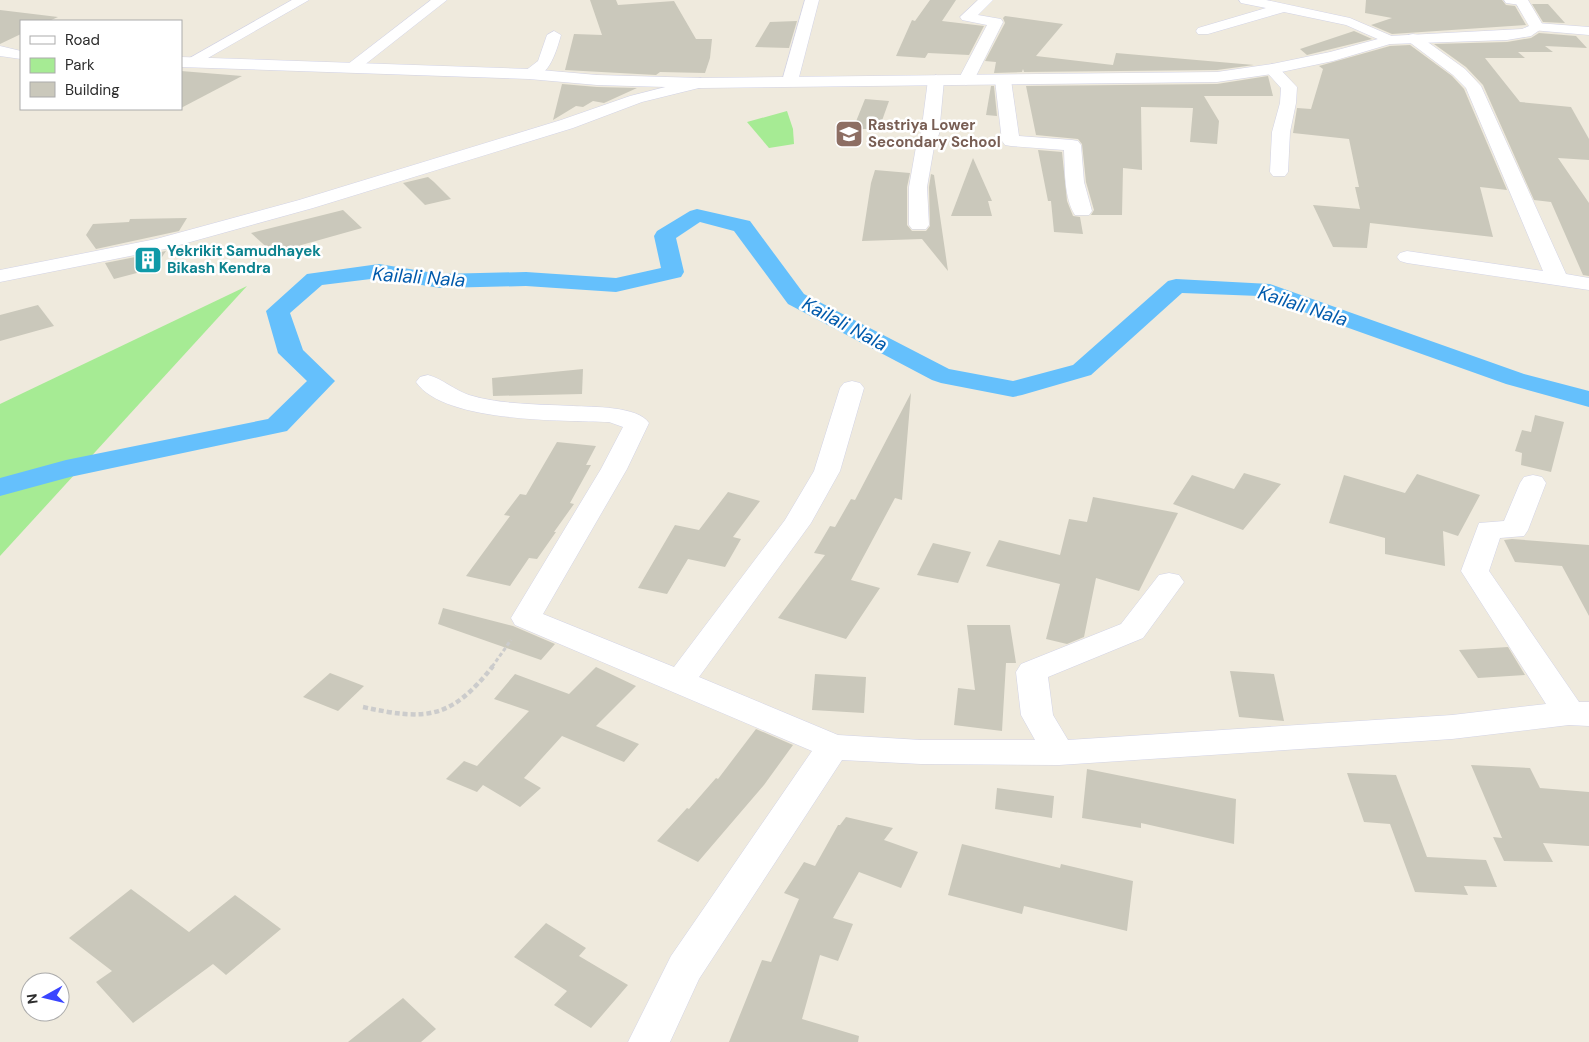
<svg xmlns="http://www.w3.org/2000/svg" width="1589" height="1042" font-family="'DM Sans',sans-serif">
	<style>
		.green { fill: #a6eb94 }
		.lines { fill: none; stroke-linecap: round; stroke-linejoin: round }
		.canal { fill: #65c0fc; fill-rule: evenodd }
		.building { fill: #cac8bb }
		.street-casing { stroke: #d2d3e6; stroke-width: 1 }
		.secondary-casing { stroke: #d2d3e6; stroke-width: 1 }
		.path-far1 { stroke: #ccc; stroke-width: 3; stroke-dasharray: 4 2.5; stroke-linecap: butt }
		.path { stroke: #ccc; stroke-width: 4.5; stroke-dasharray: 5 3; stroke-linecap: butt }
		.street { fill: #fff; fill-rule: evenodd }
		.secondary { fill: #fff; fill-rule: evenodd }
		.labels { text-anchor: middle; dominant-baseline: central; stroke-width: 5; stroke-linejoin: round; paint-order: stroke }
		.far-education-label { font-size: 15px; font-weight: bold; fill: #785e54; stroke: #fff; text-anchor: start }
		.far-culture-label { font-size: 15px; font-weight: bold; fill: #0d838f; stroke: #fff; text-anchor: start }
		.water-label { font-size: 19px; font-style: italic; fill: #005aac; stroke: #fff }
	</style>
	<rect width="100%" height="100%" fill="#efeadd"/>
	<g class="green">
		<path d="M787 111 793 129 794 144 769 148 747 122Z"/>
		<path d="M247 286 0 556V404Z"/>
	</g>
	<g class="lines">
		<path class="canal" d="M697 209 750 221 804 294 949 369 1013 381 1073 365 1168 281 1176 279 1270 284 1524 374 1589 391V407L1506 384 1259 296 1182 293 1091 375 1022 395 1013 397 941 383 932 380 788 304 734 231 700 222 676 238 684 272 681 277 616 292 526 286 440 288 379 278 322 285 290 313 303 350 335 381 287 431 70 477 0 496V478L66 460 268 419 307 381 278 353 266 311 307 274 379 264 440 274 526 272 616 278 661 268 654 236 657 231 690 211Z"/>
	</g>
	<g class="building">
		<path d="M590 0H616L618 5 674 1 696 39H712L710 58 705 73 660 72 656 75 565 70 574 34 602 35Z"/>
		<path d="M930 0H956L942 21 984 26 969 55 928 53 925 58 896 56 912 20 915 21Z"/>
		<path d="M1366 0H1502L1506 5 1515 6 1526 25 1392 34 1371 25 1392 18 1365 13Z"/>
		<path d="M1532 4H1548L1565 23 1543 22Z"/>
		<path d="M0 10 58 17 49 21H21V34L0 44Z"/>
		<path d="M1005 16 1063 24 1036 56 1113 65 1116 53 1254 65 1217 70 1024 72 1023 69 1022 72 994 73 996 62 985 61 1005 23 1003 18Z"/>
		<path d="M797 21 789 48 755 47 770 22Z"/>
		<path d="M1354 31 1372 39 1307 55 1300 49Z"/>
		<path d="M1539 33 1576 36 1587 48 1545 46 1553 52H1518L1525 58H1485L1520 102 1571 107 1589 139V160L1558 158 1589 203V276L1583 275 1551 202 1534 200 1483 85 1466 67 1434 44 1507 42 1531 38Z"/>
		<path d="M1410 45 1452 76 1464 89 1507 190 1480 187 1493 237 1370 223 1367 248 1333 247 1313 205 1360 209 1355 187H1359L1349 139 1293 133 1297 108 1311 109 1323 69 1319 66 1390 46Z"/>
		<path d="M181 71 242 76 181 108Z"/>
		<path d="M1268 76 1273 96H1204L1219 121 1217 144 1190 142 1193 108 1141 107 1142 170 1123 168 1122 215H1091L1094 210 1086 182 1082 144 1078 139 1036 135 1026 86 1217 84Z"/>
		<path d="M562 84 597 87 637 88 604 103 593 101 583 107 576 106 553 120Z"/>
		<path d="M991 86H994L997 116 986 115Z"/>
		<path d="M865 99 889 101 879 129H853Z"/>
		<path d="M1038 150 1062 152 1067 201 1073 216 1080 217 1083 234 1054 232 1051 201H1048Z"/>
		<path d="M973 158 992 201H988L992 216H951Z"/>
		<path d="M875 170 910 173 907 187V225L912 231H926L930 226 929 187 931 174 934 175 948 271 922 239 862 241 871 183Z"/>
		<path d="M428 177 434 182 451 199 425 205 403 183Z"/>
		<path d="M343 210 362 228 273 253 251 233Z"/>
		<path d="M187 218 179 231 96 249 86 235 93 224 129 222 130 219Z"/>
		<path d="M166 251 156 266 150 268 152 269 114 279 105 263Z"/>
		<path d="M38 305 54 326 0 341V315Z"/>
		<path d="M583 369 582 394 493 396 492 378Z"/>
		<path d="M911 393 902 500 895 498 851 580 880 588 846 639 778 618 825 555 814 553 830 526 835 527 851 499 855 500Z"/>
		<path d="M1535 415 1564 422 1551 472 1521 465 1522 453 1515 451 1522 430 1531 432Z"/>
		<path d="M557 442 596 446 586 465H591L570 503 574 504 554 532H556L537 559 529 558 510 586 466 576 510 516 504 515 520 494 526 495Z"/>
		<path d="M1244 473 1281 484 1243 530 1173 504 1192 475 1234 489Z"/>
		<path d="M1417 474 1480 495 1458 536 1443 531 1445 566 1385 554V538L1329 523 1344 475 1405 493Z"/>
		<path d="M728 492 760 501 733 537 741 539 725 567 688 559 667 594 638 588 675 525 699 530Z"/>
		<path d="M1093 497 1178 513 1139 591 1096 578 1084 637 1067 644 1046 639 1060 584 986 566 999 540 1060 555 1069 519 1087 522Z"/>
		<path d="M1512 539 1589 545V616L1562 566 1515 562 1504 540Z"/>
		<path d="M933 543 971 552 958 583 917 575Z"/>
		<path d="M443 608 513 626 555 644 541 660 438 624Z"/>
		<path d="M967 625H1010L1016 663H1006L1002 731 954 725 958 688 975 690Z"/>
		<path d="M1508 647 1525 675 1478 678 1459 650Z"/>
		<path d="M596 667 636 686 596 726 639 744 624 762 562 736 524 778 541 788 520 807 483 785 477 792 446 779 464 761 477 766 529 711 494 699 515 674 569 694Z"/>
		<path d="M1230 671 1274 674 1284 721 1239 717Z"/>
		<path d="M330 673 364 686 338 711 303 697Z"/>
		<path d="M815 674 866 677 864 713 812 710Z"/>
		<path d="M756 729 793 745 764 785 698 862 657 841 687 808 689 809 716 778 718 779Z"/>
		<path d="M1471 765 1530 768 1540 788 1589 792V846L1543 843 1553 862 1504 861 1493 837 1502 838Z"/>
		<path d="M1087 769 1236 799 1234 844 1141 823V828L1082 818Z"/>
		<path d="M1347 773 1396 775 1427 857 1486 860 1497 887 1464 886 1468 895 1415 892 1390 824 1364 822Z"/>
		<path d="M997 788 1054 796 1052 818 995 809Z"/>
		<path d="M846 817 893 828 884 840 918 852 901 888 859 872 833 918 853 924 838 961 820 955 802 1019 859 1036 858 1042H729L762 960 771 962 799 899 784 893 804 862 815 866 838 825H840Z"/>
		<path d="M962 844 1060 868 1061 864 1133 881 1127 931 1024 906 1022 914 948 895Z"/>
		<path d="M131 889 189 932 235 895 281 929 226 975 213 964 133 1023 96 982 112 971 69 938Z"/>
		<path d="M546 923 586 948 579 956 628 985 591 1028 554 1005 567 991 514 957Z"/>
		<path d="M403 998 436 1029 421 1042H348Z"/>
	</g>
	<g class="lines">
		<defs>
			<g id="street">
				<path d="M292 0H309L194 66H184L181 63Z"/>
				<path d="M431 0H447L358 70H348L345 67 348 64Z"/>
				<path d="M805 0H819L798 81 790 86 782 81Z"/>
				<path d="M978 0H993L978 15 1001 19 1003 22 974 80 966 85 958 80 987 25 962 20 960 17Z"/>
				<path d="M1239 0H1266L1350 18 1394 37 1396 40 1389 44 1346 25 1284 12 1208 34H1198L1196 31 1198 28 1266 8 1241 3Z"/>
				<path d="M1504 0H1527L1528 1 1521 5 1506 3Z"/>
				<path d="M1537 23 1589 27V35L1532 30 1530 27 1532 24Z"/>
				<path d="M554 31 561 35C556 52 548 84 523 77L521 74 538 61 547 35Z"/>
				<path d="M1413 34 1418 35 1465 69 1481 86 1566 274 1589 278V290L1407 263 1400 261 1397 257 1400 253 1407 251 1543 271 1466 88 1453 75 1408 41 1406 38 1408 35Z"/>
				<path d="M1272 64 1277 66 1297 87 1296 103 1290 132 1288 172 1285 176H1273L1270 172 1272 132 1280 103 1281 88 1264 69Z"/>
				<path d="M936 75 944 80 939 134 934 147 927 187 929 225 926 229H912L909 225V187L916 147 921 134 928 80Z"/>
				<path d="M1003 75 1011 80 1019 136 1072 140 1078 141 1081 145 1084 182 1092 211 1089 215H1075C1064 198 1065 170 1064 150L1011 146 1005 145 1002 141 995 80Z"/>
				<path d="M701 78 709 83 707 86 642 102 573 128 313 208 165 249 0 282V270L156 239 299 200 561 120 630 96Z"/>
				<path d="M428 375C443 379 454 390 469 395 502 405 539 404 573 406 592 407 638 406 649 423L627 469 543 614 674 667 785 520 814 471 840 388 844 383 852 381 860 383 864 388 840 471 811 523 699 677 838 735 921 740H1035L1021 715 1016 672 1021 664 1121 624 1159 575 1169 573 1179 575 1184 582 1143 638 1048 677 1053 715 1068 740 1452 715 1546 704 1461 571 1479 523 1504 521 1520 483 1524 477 1533 475 1542 477 1546 483 1528 530 1524 536 1500 538 1489 571 1579 702H1589V726L1569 725 1452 739 1059 765 921 764 842 760 699 979 670 1042H628L671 956 812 751 515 625 511 618 601 469 623 427 609 422C563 420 444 423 416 382L420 377Z"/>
			</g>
			<g id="secondary">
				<path d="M1514 0H1528L1544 27 1531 36 1507 40 1390 44 1333 61 1272 74 1217 82 701 88 597 85 529 79 181 67V57L529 69 597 75 701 78 1217 72 1272 64 1330 52 1389 36 1522 29 1529 26Z"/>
				<path d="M0 46 21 51V59L0 56Z"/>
			</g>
		</defs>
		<use href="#street" class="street-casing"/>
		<use href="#secondary" class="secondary-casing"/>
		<path class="path-far1" d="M492 667 511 640"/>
		<path class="path" d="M363 707C427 721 451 719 493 666"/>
		<use href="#street" class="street"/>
		<use href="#secondary" class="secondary"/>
	</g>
	<defs>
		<symbol id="school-square" viewBox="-11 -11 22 22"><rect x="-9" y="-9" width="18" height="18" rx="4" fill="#8d6e63" stroke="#fff"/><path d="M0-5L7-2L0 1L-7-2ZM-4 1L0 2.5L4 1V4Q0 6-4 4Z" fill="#fff"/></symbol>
		<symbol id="building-square" viewBox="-11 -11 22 22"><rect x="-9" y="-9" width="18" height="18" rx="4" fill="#0f9aa8" stroke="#fff"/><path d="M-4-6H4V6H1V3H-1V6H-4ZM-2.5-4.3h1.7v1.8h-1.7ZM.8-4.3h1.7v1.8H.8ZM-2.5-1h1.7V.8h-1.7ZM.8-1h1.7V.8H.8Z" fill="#fff"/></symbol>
	</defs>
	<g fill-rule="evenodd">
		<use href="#school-square" x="833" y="118" width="32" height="32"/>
		<use href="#building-square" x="132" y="244" width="32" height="32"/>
	</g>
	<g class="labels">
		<g class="far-education-label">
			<text x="868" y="125">Rastriya Lower<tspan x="868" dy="17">Secondary School</tspan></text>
		</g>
		<g class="far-culture-label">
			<text x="167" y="251">Yekrikit Samudhayek<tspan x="167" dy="17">Bikash Kendra</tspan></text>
		</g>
		<g class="water-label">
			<text transform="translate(419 277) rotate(4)">Kailali Nala</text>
			<text transform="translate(1303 306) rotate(18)">Kailali Nala</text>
			<text transform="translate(845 324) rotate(28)">Kailali Nala</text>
		</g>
	</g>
	<rect x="20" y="20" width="162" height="90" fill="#ffffff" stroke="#ababab"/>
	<rect x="30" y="36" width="25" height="8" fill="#ffffff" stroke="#ababab"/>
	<text x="65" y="45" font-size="15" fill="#2c2c2c">Road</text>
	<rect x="30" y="58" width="25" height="15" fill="#a6eb94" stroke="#ababab"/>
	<text x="65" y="70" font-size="15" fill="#2c2c2c">Park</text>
	<rect x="30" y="82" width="25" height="15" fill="#cac8bb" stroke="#ababab"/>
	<text x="65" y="95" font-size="15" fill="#2c2c2c">Building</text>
	<g transform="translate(45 997) rotate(262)"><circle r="24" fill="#ffffff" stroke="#ababab"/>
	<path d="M0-4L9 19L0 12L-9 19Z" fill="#3a45ff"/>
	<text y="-8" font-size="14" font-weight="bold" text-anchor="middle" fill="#2c2c2c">N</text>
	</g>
</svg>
